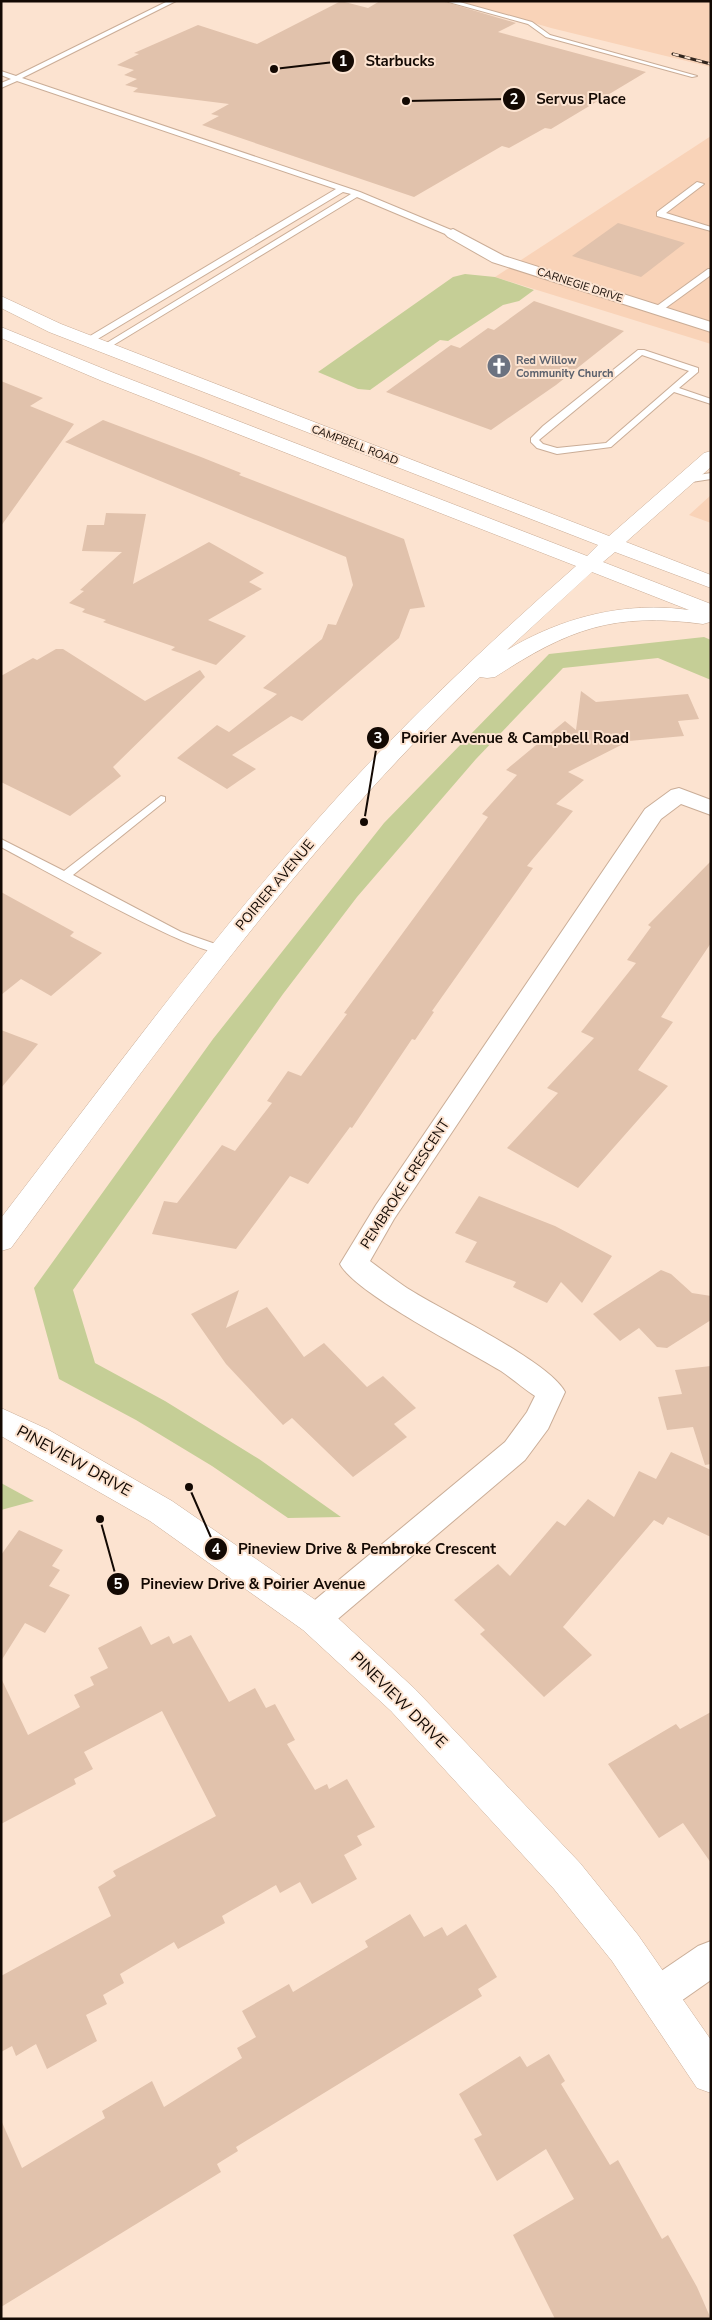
<svg xmlns="http://www.w3.org/2000/svg" width="712" height="2320" font-family="'Nunito Sans',sans-serif">
	<style>
		.built { fill: #f9d3b8 }
		.green { fill: #c5ce96 }
		.building { fill: #e1c2ac }
		.lines { fill: none; stroke-linecap: round; stroke-linejoin: round }
		.lane-casing { stroke: #caad97; stroke-width: 2 }
		.street-casing { stroke: #caad97; stroke-width: 2 }
		.secondary-casing { stroke: #caad97; stroke-width: 1 }
		.lane { fill: #fff; fill-rule: evenodd }
		.street { fill: #fff; fill-rule: evenodd }
		.secondary { fill: #fff; fill-rule: evenodd }
		.rail-casing { stroke: #32261e; stroke-width: 3 }
		.rail { stroke: #fce3d0; stroke-width: 2; stroke-dasharray: 6; stroke-linecap: butt }
		.labels { text-anchor: middle; dominant-baseline: central; stroke-width: 4; stroke-linejoin: round; paint-order: stroke }
		.far-street-label { font-size: 11px; fill: #130903; stroke: #fce3d0 }
		.far-worship-label { font-size: 11px; font-weight: bold; fill: #5b616d; stroke: #fce3d0; text-anchor: start }
		.street-label { font-size: 14px; fill: #130903; stroke: #fce3d0 }
		.near-street-label { font-size: 16px; fill: #130903; stroke: #fce3d0 }
		.leader { fill: none; stroke: #130903; stroke-width: 2 }
		.callout-dot { fill: #130903; stroke: #fce3d0; stroke-width: 2 }
		.mark-label { font-size: 15px; text-anchor: middle; font-weight: bold; fill: #fff }
		.callout-label { font-size: 15px; text-anchor: middle; font-weight: bold; fill: #130903; stroke: #fce3d0; stroke-width: 4; stroke-linejoin: round; paint-order: stroke }
	</style>
	<rect width="100%" height="100%" fill="#fce3d0"/>
	<g class="built">
		<path d="M458 1H711V67L551 28Z"/>
		<path d="M711 136V344L495 277Z"/>
		<path d="M711 495V523L689 515Z"/>
	</g>
	<g class="green">
		<path d="M465 274 495 277 534 290 519 301 503 305 448 341 440 340 370 390 358 389 318 372 453 277Z"/>
		<path d="M704 637 711 640V680L658 658 563 668 476 759 357 897 283 994 73 1290 95 1363 165 1401 259 1459 341 1517 288 1518 212 1466 136 1420 59 1379 34 1288 213 1039 384 823 549 654Z"/>
		<path d="M1 1483 34 1501 1 1510Z"/>
	</g>
	<g class="building">
		<path d="M341 1 368 8 380 1H442L516 23 498 32 646 72 551 129 545 128 509 148 502 146 414 197 202 125 219 116 211 114 229 104 133 92 138 88 125 85 137 79 124 75 134 70 117 65 139 54 134 53 198 25 257 44Z"/>
		<path d="M618 223 685 243 641 277 572 256Z"/>
		<path d="M534 301 624 331 556 385 491 430 386 392 451 345 460 348 488 328 494 330Z"/>
		<path d="M1 381 43 398 30 406 74 424 1 526Z"/>
		<path d="M103 420 201 457 241 473 239 475 404 539 425 607 410 609 399 638 302 721 291 716 232 755 256 769 227 789 177 758 217 725 229 732 277 694 263 688 322 639 328 624 336 625 353 585 346 557 65 442Z"/>
		<path d="M106 513 146 514 133 584 209 542 264 573 249 582 262 589 208 620 246 636 216 665 171 650 175 647 103 622 106 620 82 612 85 609 69 603 84 591 80 590 122 552 82 551 87 525H104Z"/>
		<path d="M56 649H63L145 701 200 670 205 677 113 767 121 776 70 816 1 782V676L33 658 37 660Z"/>
		<path d="M581 691 596 702 688 694 699 719 678 721 684 736 629 741 568 772 584 780 556 804 573 811 527 866 533 868 432 1011 434 1012 415 1040 412 1039 352 1128 350 1127 308 1184 290 1176 236 1249 152 1234 164 1201 177 1203 222 1145 235 1151 272 1103 267 1101 288 1071 301 1076 347 1014 344 1013 488 817 482 814 517 775 506 770 565 721 576 730Z"/>
		<path d="M711 861V943L661 1017 673 1022 638 1070 668 1086 578 1188 507 1148 558 1093 547 1088 594 1038 581 1032 636 963 627 960 651 927 648 925Z"/>
		<path d="M1 892 74 932 70 936 102 953 51 996 21 979 1 995Z"/>
		<path d="M1 1030 38 1044 1 1088Z"/>
		<path d="M479 1196 555 1226 612 1256 582 1303 561 1282 547 1303 513 1287 516 1282 465 1262 477 1242 455 1233Z"/>
		<path d="M661 1270 671 1274 692 1293 711 1296V1320L667 1348 657 1347 639 1328 620 1341 593 1314Z"/>
		<path d="M239 1290 226 1328 267 1307 304 1357 324 1343 367 1387 383 1376 416 1408 394 1424 407 1437 353 1477 292 1418 283 1425 226 1364 191 1314Z"/>
		<path d="M711 1366V1464L705 1465 693 1427 667 1430 658 1397 682 1394 675 1370Z"/>
		<path d="M671 1452 711 1470V1537L668 1517 663 1525 654 1520 563 1627 592 1655 544 1697 480 1634 485 1630 454 1600 498 1564 510 1576 557 1521 565 1526 588 1499 614 1517 639 1471 656 1479Z"/>
		<path d="M19 1530 63 1550 52 1566 60 1570 49 1586 70 1595 45 1633 25 1623 1 1661V1555Z"/>
		<path d="M141 1626 151 1645 169 1636 173 1644 191 1635 229 1702 255 1688 266 1708 275 1704 295 1740 287 1744 315 1790 327 1784 329 1789 347 1779 375 1827 357 1836 362 1845 344 1855 357 1879 312 1904 300 1882 280 1893 276 1885 222 1916 225 1923 178 1949 174 1942 120 1974 124 1983 103 1995 107 2004 86 2015 97 2041 47 2069 36 2044 16 2056 12 2046 1 2052V1976L111 1916 98 1887 116 1876 113 1871 216 1816 162 1711 84 1752 93 1769 74 1779 76 1784 1 1824V1678L28 1735 80 1707 74 1695 94 1685 90 1677 108 1668 98 1648Z"/>
		<path d="M711 1712V1863L683 1823 659 1838 608 1764 676 1724 680 1729Z"/>
		<path d="M410 1914 424 1937 442 1927 447 1936 466 1924 497 1977 478 1989 482 1996 236 2147 238 2151 217 2164 221 2172 1 2307V2120L22 2168 105 2118 102 2111 152 2081 164 2107 242 2058 237 2048 256 2037 242 2011 289 1984 293 1992 368 1947 365 1941Z"/>
		<path d="M549 2054 565 2081 561 2084 610 2165 618 2160 662 2239 668 2235 697 2287 711 2319H555L513 2235 574 2199 546 2149 497 2181 474 2139 482 2135 459 2094 520 2056 527 2067Z"/>
	</g>
	<g class="lines">
		<defs>
			<g id="lane">
				<path d="M168 1H176L22 78 360 192 456 232V236H450L357 197 107 349 100 347 351 194 343 192 91 343H85V339L336 189 17 81 1 88V83L11 79 1 75V71L16 76Z"/>
				<path d="M445 1H456L532 22 550 35 697 76 692 77 546 37 528 24Z"/>
				<path d="M697 182 704 184 666 213 711 227V231L657 216V212Z"/>
				<path d="M708 269H711V275L660 312H654V308Z"/>
				<path d="M638 350H644L698 368V372L679 388 711 399V404L674 392 611 447 557 454 537 448 531 442V438L543 426ZM642 355 689 371 606 443 557 448 543 444 539 440Z"/>
				<path d="M711 473V479L685 483 681 480 685 477Z"/>
				<path d="M161 796 165 797V801L73 875 181 932 224 947 226 950 224 953C201 959 32 863 1 847V839L64 871Z"/>
			</g>
			<g id="street">
				<path d="M453 229 504 256 711 322V332L492 262 448 237 445 234 448 231Z"/>
				<path d="M679 788 711 800V815L681 804 661 819 394 1219 370 1261C381 1269 392 1278 404 1286 438 1309 550 1361 565 1392L548 1429 525 1460 326 1629 315 1634 304 1629 299 1619 304 1609 505 1442 527 1412 535 1396C523 1388 513 1379 501 1371 467 1350 356 1294 340 1264L376 1205 645 809 671 790Z"/>
				<path d="M711 1941V1980L671 2008 658 2013 645 2008 640 1995 645 1982 698 1946Z"/>
			</g>
			<g id="secondary">
				<path d="M1 296 61 324 609 536 704 453 711 451V467L626 542 711 575V588L615 552 603 562 711 604 710 622 703 624C613 612 569 629 495 677L487 678 480 677C301 848 158 1050 11 1248L1 1251V1218C104 1084 204 947 317 820 397 729 485 646 576 566L102 381 1 338V327L114 373 587 556 598 545 49 332 1 308ZM592 572 689 610C625 601 562 617 507 650Z"/>
				<path d="M1 1408 47 1429 172 1501 327 1608 415 1689 580 1863 638 1935 711 2040V2093L697 2088 612 1961 554 1889 391 1711 303 1630 150 1521 1 1436Z"/>
			</g>
		</defs>
		<use href="#lane" class="lane-casing"/>
		<use href="#street" class="street-casing"/>
		<use href="#secondary" class="secondary-casing"/>
		<use href="#lane" class="lane"/>
		<use href="#street" class="street"/>
		<use href="#secondary" class="secondary"/>
		<defs>
			<path id="rail" d="M673 54 711 64"/>
		</defs>
		<use href="#rail" class="rail-casing"/>
		<use href="#rail" class="rail"/>
	</g>
	<defs>
		<symbol id="church-disc" viewBox="-11 -11 22 22"><circle r="9.5" fill="#6b7280" stroke="#fce3d0"/><path d="M-1.2-6h2.4v3.5h3.3v2.4h-3.3V6h-2.4V-.1h-3.3v-2.4h3.3Z" fill="#fff"/></symbol>
	</defs>
	<g fill-rule="evenodd">
		<use href="#church-disc" x="485" y="352" width="28" height="28"/>
	</g>
	<g class="labels">
		<g class="far-street-label">
			<text transform="translate(580 285) rotate(18)">CARNEGIE DRIVE</text>
			<text transform="translate(355 445) rotate(21)">CAMPBELL ROAD</text>
		</g>
		<g class="far-worship-label">
			<text x="516" y="360">Red Willow<tspan x="516" dy="13">Community Church</tspan></text>
		</g>
		<g class="street-label">
			<text transform="translate(275 885) rotate(-50)">POIRIER AVENUE</text>
			<text transform="translate(405 1184) rotate(-57)">PEMBROKE CRESCENT</text>
		</g>
		<g class="near-street-label">
			<text transform="translate(74 1461) rotate(29)">PINEVIEW DRIVE</text>
			<text transform="translate(399 1700) rotate(45)">PINEVIEW DRIVE</text>
		</g>
	</g>
	<path class="leader" d="M274 69L343 61M406 101L514 99M364 822L378 738M189 1487L216 1549M100 1519L118 1584"/>
	<g class="callout-dot">
		<circle cx="274" cy="69" r="5"/>
		<circle cx="406" cy="101" r="5"/>
		<circle cx="364" cy="822" r="5"/>
		<circle cx="189" cy="1487" r="5"/>
		<circle cx="100" cy="1519" r="5"/>
		<circle cx="343" cy="61" r="12"/>
		<circle cx="514" cy="99" r="12"/>
		<circle cx="378" cy="738" r="12"/>
		<circle cx="216" cy="1549" r="12"/>
		<circle cx="118" cy="1584" r="12"/>
	</g>
	<g class="mark-label">
		<text x="343" y="66">1</text>
		<text x="514" y="104">2</text>
		<text x="378" y="743">3</text>
		<text x="216" y="1554">4</text>
		<text x="118" y="1589">5</text>
	</g>
	<g class="callout-label">
		<text x="400" y="66">Starbucks</text>
		<text x="581" y="104">Servus Place</text>
		<text x="515" y="743">Poirier Avenue &amp; Campbell Road</text>
		<text x="367" y="1554">Pineview Drive &amp; Pembroke Crescent</text>
		<text x="253" y="1589">Pineview Drive &amp; Poirier Avenue</text>
	</g>
	<rect width="712" height="2320" fill="none" stroke="#130903" stroke-width="5"/>
</svg>
